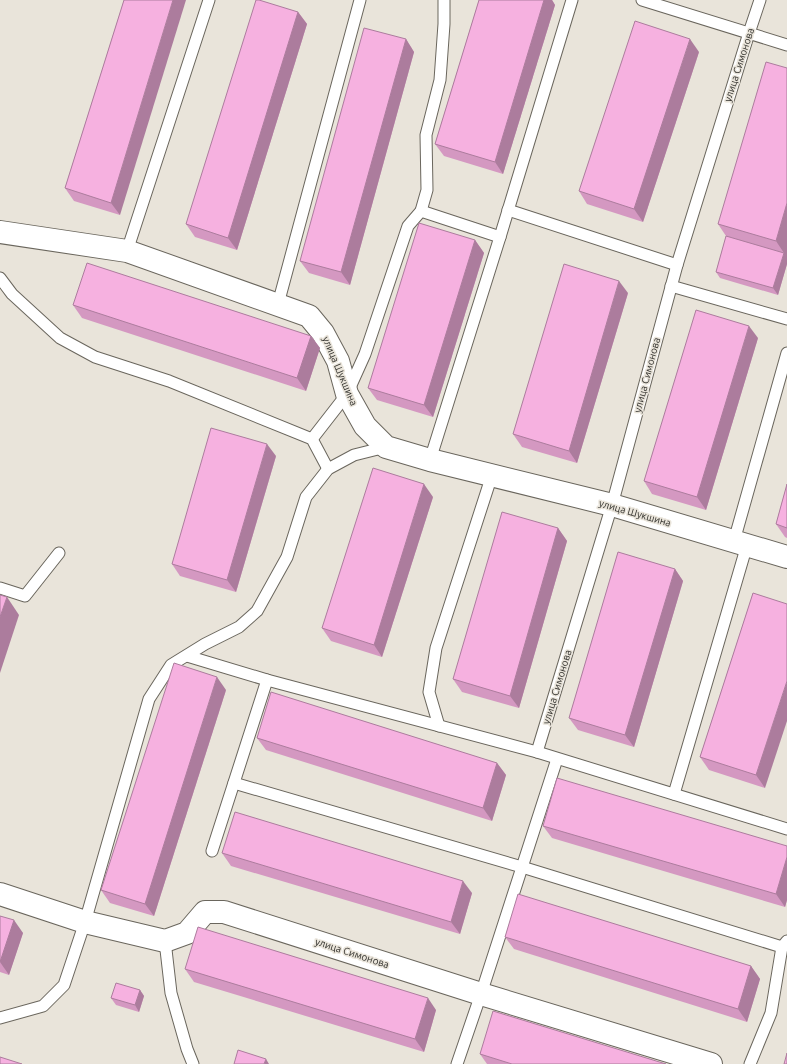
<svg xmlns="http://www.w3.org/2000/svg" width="787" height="1064" font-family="Ubuntu,sans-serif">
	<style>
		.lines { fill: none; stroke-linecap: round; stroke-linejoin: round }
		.lane-casing { stroke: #6a665d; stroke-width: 13 }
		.street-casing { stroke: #6a665d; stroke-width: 24 }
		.lane { stroke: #fff; stroke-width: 11 }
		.street { stroke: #fff; stroke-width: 22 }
		.wall { fill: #d498c1 }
		.shaded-wall { fill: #ac7c9d }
		.building { fill: #f6b1e0; stroke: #ac7c9d }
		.labels { text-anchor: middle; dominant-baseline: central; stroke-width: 3; stroke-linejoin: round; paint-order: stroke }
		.street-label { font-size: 10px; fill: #31302c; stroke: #e9e4da }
	</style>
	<rect width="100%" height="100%" fill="#e9e4da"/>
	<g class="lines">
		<defs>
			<g id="lane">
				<path d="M642 0 787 45"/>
				<path d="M508 210 677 265"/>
				<path d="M421 211 427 190 426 135 440 80 444 24V0"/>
				<path d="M127 251 209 0"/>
				<path d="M0 278 12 294 60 338 95 357 169 381 312 439 328 469"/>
				<path d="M671 286 787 319"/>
				<path d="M278 304 360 0"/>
				<path d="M312 439 347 394 365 354 408 226 421 211 500 237"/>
				<path d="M430 460 500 237 572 0"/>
				<path d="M734 541 787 353"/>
				<path d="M0 588 25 596 59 553"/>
				<path d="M187 656 267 680 537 752 787 829"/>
				<path d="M439 726 429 692 436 648 492 475"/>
				<path d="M537 752 612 505 677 265 749 33 760 0"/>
				<path d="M234 783 522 867 782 947"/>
				<path d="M674 794 747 545"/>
				<path d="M212 851 267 680"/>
				<path d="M165 941 171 993 187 1049 193 1064"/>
				<path d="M0 1018 43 1006 64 985 85 922 149 699 171 665 205 644 239 627 257 611 287 557 306 497 328 469 354 455 386 447"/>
				<path d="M457 1064 481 994 557 759"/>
				<path d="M750 1064 771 1013 782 947 787 941"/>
			</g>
			<g id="street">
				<path d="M0 232 127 251 309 316 323 333 338 361 347 394 365 426 386 447 430 460 612 505 787 557"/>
				<path d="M0 894 85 922 165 941 187 933 205 912H224L481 994 711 1064"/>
			</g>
		</defs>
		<use href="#lane" class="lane-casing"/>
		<use href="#street" class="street-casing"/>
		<use href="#lane" class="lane"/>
		<use href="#street" class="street"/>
	</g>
	<g class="wall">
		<path d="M124 0 120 215 74 201 65 188Z"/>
		<path d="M479 0H552L555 5 503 174 444 156 435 144Z"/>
		<path d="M298 12 307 24 237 250 195 237 186 224Z"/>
		<path d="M406 39 414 52 350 285 309 273 300 261Z"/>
		<path d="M699 52 643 222 587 204 579 191Z"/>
		<path d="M787 68V264L778 295 720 278 716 272 726 236 718 224Z"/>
		<path d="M475 240 484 253 433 417 377 400 368 388Z"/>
		<path d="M628 293 577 463 522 447 513 434Z"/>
		<path d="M73 305 311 336 320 348 306 391 82 318Z"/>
		<path d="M758 338 706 510 652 494 644 481Z"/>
		<path d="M276 456 236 592 180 576 172 564Z"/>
		<path d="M787 484V538L785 537 776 524Z"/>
		<path d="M433 497 382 657 331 641 322 628Z"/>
		<path d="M558 528 567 541 519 708 462 692 453 679Z"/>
		<path d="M675 569 683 581 634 747 578 730 569 718Z"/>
		<path d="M753 593 765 788 709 770 700 757Z"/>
		<path d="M226 690 154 916 110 903 101 890Z"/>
		<path d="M257 738 497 763 506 775 492 821 266 750Z"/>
		<path d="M543 826 787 846V900L785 907 552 838Z"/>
		<path d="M222 853 472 893 460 934 231 866Z"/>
		<path d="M0 916 23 933 9 975 0 972Z"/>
		<path d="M505 937 751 966 760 979 747 1022 514 949Z"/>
		<path d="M185 969 436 1010 424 1052 194 982Z"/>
		<path d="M140 990 144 996 139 1012 116 1005 111 998Z"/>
		<path d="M480 1054 666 1064H487Z"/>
	</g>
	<g class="shaded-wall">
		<path d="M173 0H186L120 215 111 203Z"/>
		<path d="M544 0H552L555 5 503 174 495 162Z"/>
		<path d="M298 12 307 24 237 250 228 238Z"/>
		<path d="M406 39 414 52 350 285 341 272Z"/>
		<path d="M690 39 699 52 643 222 634 209Z"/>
		<path d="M787 203V264L778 295 773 288 784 253 776 241Z"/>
		<path d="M475 240 484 253 433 417 424 405Z"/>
		<path d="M619 281 628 293 577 463 569 451Z"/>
		<path d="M749 326 758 338 706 510 697 497Z"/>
		<path d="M311 336 320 348 306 391 297 378Z"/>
		<path d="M267 444 276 456 236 592 227 580Z"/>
		<path d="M424 484 433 497 382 657 374 645Z"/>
		<path d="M558 528 567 541 519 708 510 696Z"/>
		<path d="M675 569 683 581 634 747 625 735Z"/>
		<path d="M7 597 19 615 0 673V617Z"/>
		<path d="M217 677 226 690 154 916 145 904Z"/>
		<path d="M787 681V721L765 788 756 775Z"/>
		<path d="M497 763 506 775 492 821 483 808Z"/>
		<path d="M787 857V900L785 907 776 894Z"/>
		<path d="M463 881 472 893 460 934 451 922Z"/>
		<path d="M14 920 23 933 9 975 0 962Z"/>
		<path d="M751 966 760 979 747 1022 738 1009Z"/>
		<path d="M140 990 144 996 139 1012 135 1005Z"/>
		<path d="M428 998 436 1010 424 1052 415 1039Z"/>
		<path d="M266 1059 269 1064H264Z"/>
	</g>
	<g class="building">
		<path d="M124 0H173L111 203 65 188Z"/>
		<path d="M256 0H259L298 12 228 238 186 224Z"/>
		<path d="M479 0H544L495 162 435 144Z"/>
		<path d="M635 21 690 39 634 209 579 191Z"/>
		<path d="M364 28 406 39 341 272 300 261Z"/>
		<path d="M766 62 787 68V203L776 241 718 224Z"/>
		<path d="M419 223 475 240 424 405 368 388Z"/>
		<path d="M726 236 784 253 773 288 716 272Z"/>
		<path d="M87 263 311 336 297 378 73 305Z"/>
		<path d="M564 264 619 281 569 451 513 434Z"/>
		<path d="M696 310 749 326 697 497 644 481Z"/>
		<path d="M211 428 267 444 227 580 172 564Z"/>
		<path d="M373 468 424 484 374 645 322 628Z"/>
		<path d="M787 484V528L776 524Z"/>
		<path d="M502 512 558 528 510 696 453 679Z"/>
		<path d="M618 552 675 569 625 735 569 718Z"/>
		<path d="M753 593 787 604V681L756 775 700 757Z"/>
		<path d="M0 595 7 597 0 617Z"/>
		<path d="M174 663 217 677 145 904 101 890Z"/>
		<path d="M271 692 497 763 483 808 257 738Z"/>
		<path d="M557 778 787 846V857L776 894 543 826Z"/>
		<path d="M235 812 463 881 451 922 222 853Z"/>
		<path d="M518 894 751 966 738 1009 505 937Z"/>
		<path d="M0 916 14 920 0 962Z"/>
		<path d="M198 927 428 998 415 1039 185 969Z"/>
		<path d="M116 983 140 990 135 1005 111 998Z"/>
		<path d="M493 1011 666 1064H512L480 1054Z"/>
		<path d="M238 1050 266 1059 264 1064H234Z"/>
		<path d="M787 1053V1064H784Z"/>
		<path d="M0 1057 22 1064H0Z"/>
	</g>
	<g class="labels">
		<g class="street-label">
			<text transform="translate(739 65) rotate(-72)">улица Симонова</text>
			<text transform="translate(340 371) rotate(67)">улица Шукшина</text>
			<text transform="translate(647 375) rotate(-75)">улица Симонова</text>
			<text transform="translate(635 513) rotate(16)">улица Шукшина</text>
			<text transform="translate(557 687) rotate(-73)">улица Симонова</text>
			<text transform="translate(352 953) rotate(18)">улица Симонова</text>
		</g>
	</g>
</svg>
